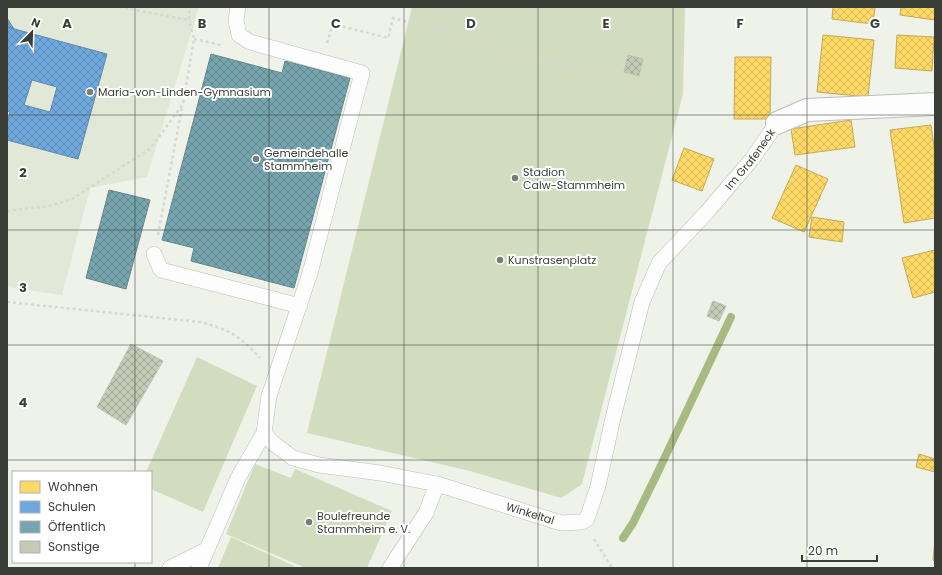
<svg xmlns="http://www.w3.org/2000/svg" width="942" height="575" font-family="Poppins,sans-serif">
	<style>
		.built { fill: #e1e8d7 }
		.pitch { fill: #d1ddbe }
		.homes { fill: url(#homes-cross-hatch); stroke: #c4aa58 }
		.schools { fill: url(#schools-cross-hatch); stroke: #5f88aa; fill-rule: evenodd }
		.public { fill: url(#public-cross-hatch); stroke: #64868b }
		.lines { fill: none; stroke-linecap: round; stroke-linejoin: round }
		.stream { stroke: #a7ba81; stroke-width: 8 }
		.building { fill: url(#building-cross-hatch); stroke: #bec1ba }
		.service-casing { stroke: #bcbfb7; stroke-width: 16 }
		.minor-casing { stroke: #bcbfb7; stroke-width: 24 }
		.path { stroke: #d7d8d5; stroke-width: 2.5; stroke-dasharray: 3 3; stroke-linecap: butt }
		.service { stroke: #fcfdfc; stroke-width: 15 }
		.minor { stroke: #fcfdfc; stroke-width: 22 }
		.grid { fill: none; stroke: #3b3e37; stroke-width: 1; stroke-opacity: 0.55 }
		.poi-dot { fill: #7a7d75; stroke: #fff; stroke-width: 1.5 }
		.labels { text-anchor: middle; dominant-baseline: central; stroke-width: 4; stroke-linejoin: round; paint-order: stroke }
		.poi-label { font-size: 11px; fill: #3b3e37; stroke: #fff; text-anchor: start }
		.street-label { font-size: 11px; fill: #3b3e37; stroke: #fff }
		.grid-label { font-size: 13px; text-anchor: middle; font-weight: bold; fill: #3b3e37; stroke: #fff; stroke-width: 4; stroke-linejoin: round; paint-order: stroke }
	</style>
	<defs>
		<pattern id="homes-cross-hatch" width="8" height="8" patternUnits="userSpaceOnUse"><rect width="8" height="8" fill="#ffd966"/><path d="M0 0l8 8M0 8l8-8" fill="none" stroke="#dbbb59"/></pattern>
		<pattern id="schools-cross-hatch" width="8" height="8" patternUnits="userSpaceOnUse"><rect width="8" height="8" fill="#6fa8dc"/><path d="M0 0l8 8M0 8l8-8" fill="none" stroke="#5c8ab3"/></pattern>
		<pattern id="public-cross-hatch" width="8" height="8" patternUnits="userSpaceOnUse"><rect width="8" height="8" fill="#76a5af"/><path d="M0 0l8 8M0 8l8-8" fill="none" stroke="#62888f"/></pattern>
		<pattern id="building-cross-hatch" width="8" height="8" patternUnits="userSpaceOnUse"><rect width="8" height="8" fill="#c3cab6"/><path d="M0 0l8 8M0 8l8-8" fill="none" stroke="#a0a595"/></pattern>
	</defs>
	<rect width="100%" height="100%" fill="#eef2e8"/>
	<path class="built" d="M7 7H199L147 177 90 188 62 295 7 287Z"/>
	<g class="pitch">
		<path d="M412 7H685L683 94 582 484 561 498 470 471 307 433Z"/>
		<path d="M197 357 257 386 203 512 151 489V472H146Z"/>
		<path d="M255 464 291 478 295 469 392 511 367 568H306L226 534Z"/>
		<path d="M231 537 294 566 293 568H218Z"/>
	</g>
	<g class="homes">
		<path d="M833 7H875L873 24 832 19Z"/>
		<path d="M901 7H935V20L900 15Z"/>
		<path d="M823 35 874 40 868 97 817 92Z"/>
		<path d="M897 35 934 37 932 71 895 68Z"/>
		<path d="M735 57H771L770 119H734Z"/>
		<path d="M851 120 855 147 795 155 791 129Z"/>
		<path d="M931 125 935 153V218L904 223 890 130Z"/>
		<path d="M684 148 714 159 702 191 672 180Z"/>
		<path d="M796 165 828 179 804 232 772 218Z"/>
		<path d="M812 217 844 222 842 242 809 237Z"/>
		<path d="M935 250V292L913 298 902 258Z"/>
		<path d="M919 454 935 459V472L916 467Z"/>
		<path d="M935 540V561L933 560Z"/>
	</g>
	<g class="schools">
		<path d="M7 18 14 29 7 27Z"/>
		<path d="M7 27 107 54 78 159 7 140V123L10 112 7 111ZM32 80 57 87 50 112 24 105Z"/>
	</g>
	<g class="public">
		<path d="M211 54 282 73 285 61 350 78 294 288 191 261 194 248 162 240Z"/>
		<path d="M109 190 150 200 126 289 86 278Z"/>
	</g>
	<g class="lines">
		<path class="stream" d="M623 538 633 523 657 474 731 317"/>
	</g>
	<g class="building">
		<path d="M628 55 643 59 639 76 624 72Z"/>
		<path d="M713 301 726 306 719 321 707 316Z"/>
		<path d="M131 344 163 361 126 425 97 407Z"/>
	</g>
	<g class="lines">
		<defs>
			<g id="service">
				<path id="s1" d="M238 7 236 20 239 35 250 42 362 73 310 273 269 396 264 433 273 443 293 458 319 465 380 473 437 484 561 523 582 522 587 519 598 486 613 418 642 302 659 263 707 212 752 159 777 123"/>
				<path d="M154 254 161 270 300 306"/>
				<path d="M170 568 206 550"/>
				<path d="M199 568 238 478 264 433"/>
				<path d="M390 568 426 513 437 484"/>
			</g>
			<path id="minor" d="M777 123 807 110 935 104"/>
		</defs>
		<use href="#service" class="service-casing"/>
		<use href="#minor" class="minor-casing"/>
		<g class="path">
			<path d="M119 7 189 20 190 7"/>
			<path d="M443 32 449 7"/>
			<path d="M194 39 221 45"/>
			<path d="M327 43 333 24 388 38 393 18 658 91"/>
			<path d="M7 211 49 206 72 199 151 148 183 104 194 39 189 20"/>
			<path d="M158 235 182 107"/>
			<path d="M7 302 200 322C228 329 240 336 260 358"/>
			<path d="M594 539 612 568"/>
		</g>
		<use href="#service" class="service"/>
		<use href="#minor" class="minor"/>
	</g>
	<path class="grid" d="M135 7V472M269 7V568M404 7V568M538 7V568M673 7V568M807 7V568M7 115H935M7 230H935M7 345H935M7 460H935M135 562V568"/>
	<g class="poi-dot">
		<circle cx="90" cy="92" r="4"/>
		<circle cx="256" cy="159" r="4"/>
		<circle cx="515" cy="178" r="4"/>
		<circle cx="500" cy="260" r="4"/>
		<circle cx="309" cy="522" r="4"/>
	</g>
	<g class="labels">
		<g class="poi-label">
			<text x="98" y="92">Maria-von-Linden-Gymnasium</text>
			<text x="264" y="153">Gemeindehalle<tspan x="264" dy="13">Stammheim</tspan></text>
			<text x="523" y="172">Stadion<tspan x="523" dy="13">Calw-Stammheim</tspan></text>
			<text x="508" y="260">Kunstrasenplatz</text>
			<text x="317" y="516">Boulefreunde<tspan x="317" dy="13">Stammheim e. V.</tspan></text>
		</g>
		<g class="street-label">
			<text stroke="none"><textPath href="#s1" startOffset="1278">Im Grafeneck</textPath></text>
			<text stroke="none"><textPath href="#s1" startOffset="814">Winkeltal</textPath></text>
		</g>
	</g>
	<g class="grid-label">
		<text x="67" y="28">A</text>
		<text x="202" y="28">B</text>
		<text x="336" y="28">C</text>
		<text x="471" y="28">D</text>
		<text x="606" y="28">E</text>
		<text x="740" y="28">F</text>
		<text x="875" y="28">G</text>
		<text x="23" y="177">2</text>
		<text x="23" y="292">3</text>
		<text x="23" y="407">4</text>
	</g>
	<rect width="942" height="575" fill="none" stroke="#3b3e37" stroke-width="16"/>
	<rect x="12" y="471" width="140" height="92" fill="#ffffff" stroke="#b1b2af"/>
	<rect x="20" y="481" width="20" height="12" fill="#ffd966" stroke="#b1b2af"/>
	<text x="48" y="491" font-size="12" fill="#3b3e37">Wohnen</text>
	<rect x="20" y="501" width="20" height="12" fill="#6fa8dc" stroke="#b1b2af"/>
	<text x="48" y="511" font-size="12" fill="#3b3e37">Schulen</text>
	<rect x="20" y="521" width="20" height="12" fill="#76a5af" stroke="#b1b2af"/>
	<text x="48" y="531" font-size="12" fill="#3b3e37">Öffentlich</text>
	<rect x="20" y="541" width="20" height="12" fill="#c3cab6" stroke="#b1b2af"/>
	<text x="48" y="551" font-size="12" fill="#3b3e37">Sonstige</text>
	<g transform="translate(32 32) rotate(23)" stroke="#ffffff" stroke-width="3" paint-order="stroke">
	<path d="M0-3L7 15L0 10L-7 15Z" fill="#3b3e37"/>
	<text y="-6" font-size="11" font-weight="bold" text-anchor="middle" fill="#3b3e37">N</text>
	</g>
	<path d="M802 555v6h75v-6" fill="none" stroke="#3b3e37" stroke-width="2"/>
	<text x="808" y="555" font-size="12" fill="#3b3e37" stroke="#ffffff" stroke-width="3" paint-order="stroke">20 m</text>
</svg>
